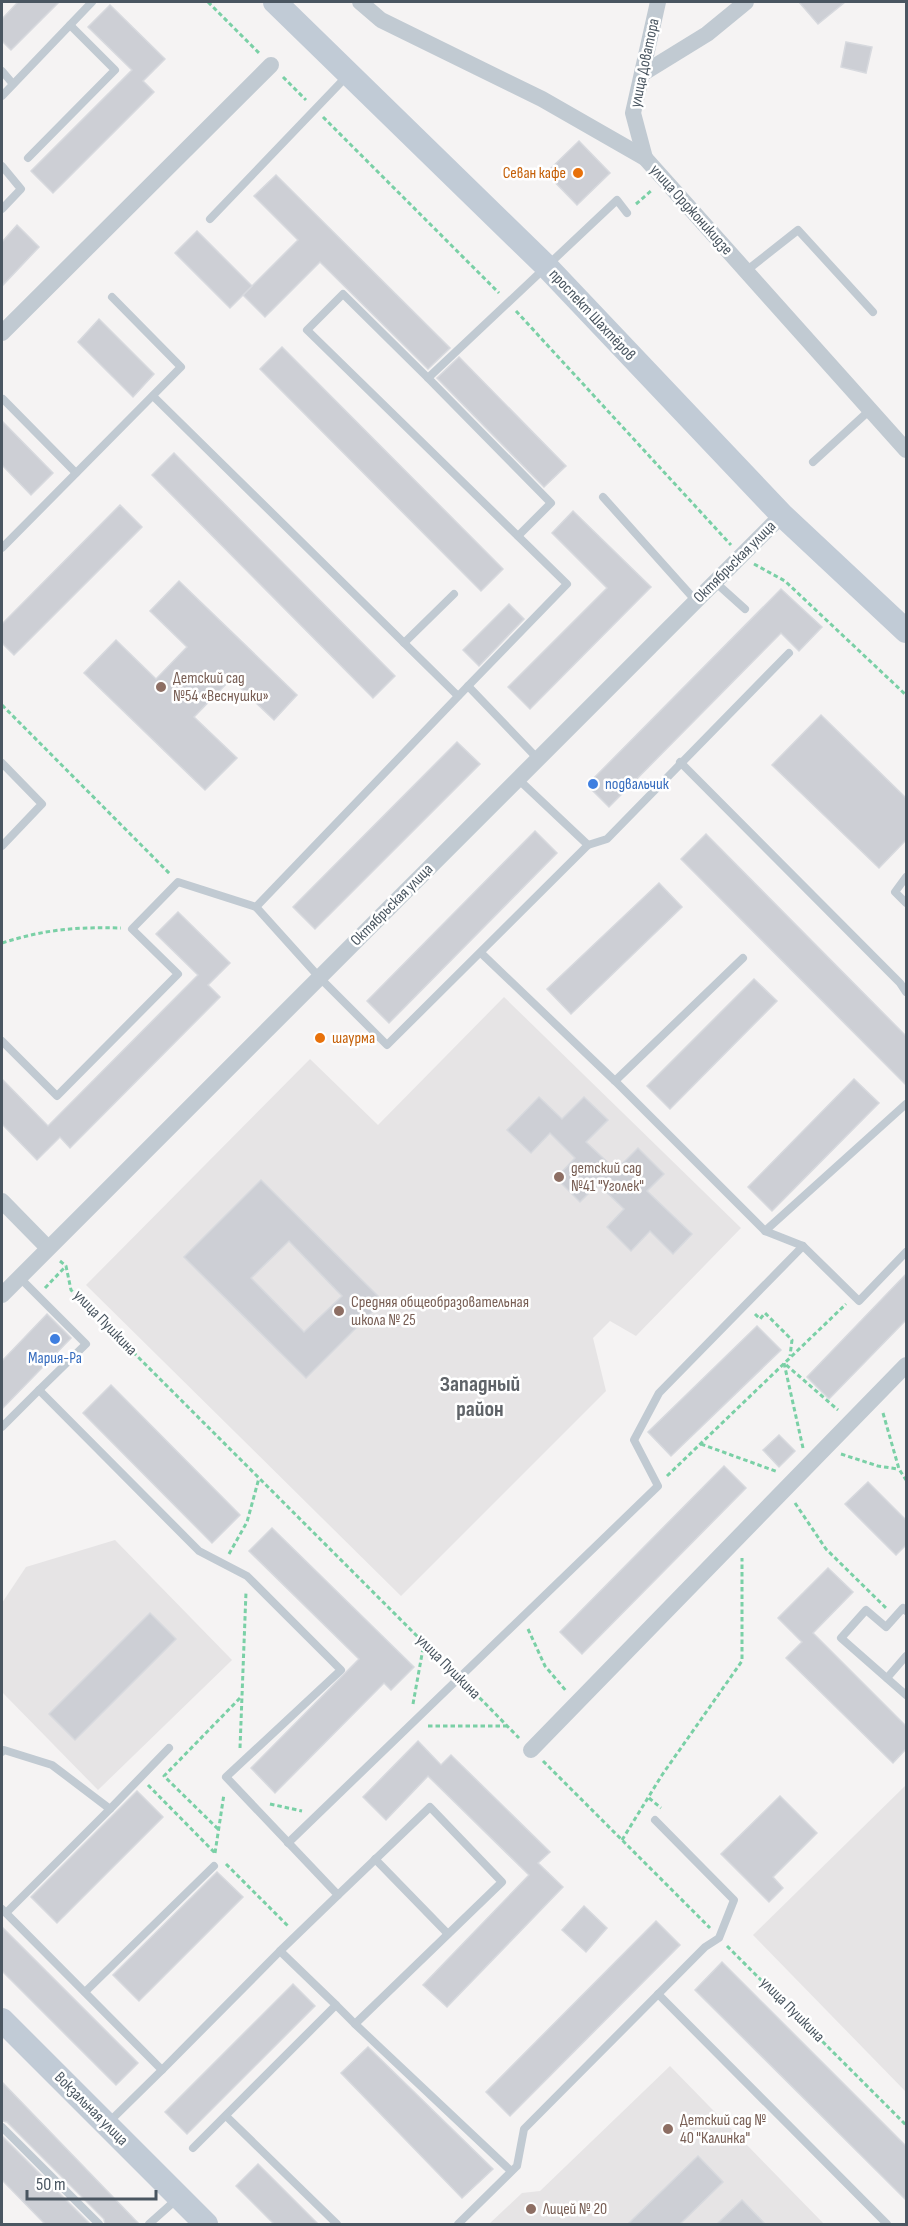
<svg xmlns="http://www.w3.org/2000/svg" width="908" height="2226" font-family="'Sofia Sans Condensed',sans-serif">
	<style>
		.education { fill: #e6e4e5 }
		.building { fill: #cdcfd5; stroke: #d7d9de; stroke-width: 1.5; fill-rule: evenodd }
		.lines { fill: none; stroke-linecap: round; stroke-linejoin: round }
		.path { stroke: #7ad0a6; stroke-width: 3; stroke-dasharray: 4.5 3; stroke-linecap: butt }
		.lane { stroke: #c1cad2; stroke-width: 8 }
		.street { stroke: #c1cad2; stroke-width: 16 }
		.secondary { stroke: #c1cbd6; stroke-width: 24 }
		.food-dot { fill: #e8710a; stroke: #fff; stroke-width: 2 }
		.education-dot { fill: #8d6e63; stroke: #fff; stroke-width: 2 }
		.shop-dot { fill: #3f7fe0; stroke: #fff; stroke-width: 2 }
		.labels { text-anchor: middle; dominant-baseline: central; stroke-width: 5; stroke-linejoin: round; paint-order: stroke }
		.street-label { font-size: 16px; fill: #4a5661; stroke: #fff }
		.food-label { font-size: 16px; fill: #c56008; stroke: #fff; text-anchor: end }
		.education-label { font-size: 16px; fill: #785e54; stroke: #fff; text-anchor: start }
		.shop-label { font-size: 16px; fill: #366cbe; stroke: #fff; text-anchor: start }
		.district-label { font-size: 22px; font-weight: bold; fill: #5f6368; stroke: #fff }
	</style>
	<rect width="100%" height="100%" fill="#f5f3f3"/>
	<g class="education">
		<path d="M504 997 741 1228 636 1336 610 1321 593 1338 606 1391 401 1596 86 1285 310 1059 378 1125Z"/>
		<path d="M115 1540 232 1660 98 1790 2 1692V1603L26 1567Z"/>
		<path d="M906 1785V2092L753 1935Z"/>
		<path d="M670 2066 824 2224H489L522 2193 540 2191Z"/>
	</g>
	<g class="building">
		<path d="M18 2H59L11 50 2 41V19Z"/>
		<path d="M799 2H845L818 24Z"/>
		<path d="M110 5 165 59 143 81 154 92 53 193 31 171 132 70 88 27Z"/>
		<path d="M846 42 872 47 866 73 841 67Z"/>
		<path d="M579 141 610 173 577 205 546 173Z"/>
		<path d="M276 175 450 348 428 369 320 262 265 317 243 295 298 240 254 196Z"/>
		<path d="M17 225 39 247 2 286V242Z"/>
		<path d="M197 231 252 286 230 308 175 253Z"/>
		<path d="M99 319 154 374 133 397 78 342Z"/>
		<path d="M282 347 503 569 481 591 260 369Z"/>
		<path d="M459 357 566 466 544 487 437 378Z"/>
		<path d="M2 421 53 473 31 495 2 465Z"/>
		<path d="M174 453 395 676 373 698 152 475Z"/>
		<path d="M120 505 142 527 14 655 2 643V624Z"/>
		<path d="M573 511 651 587 530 709 508 687 607 588 552 533Z"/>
		<path d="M179 581 297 695 274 720 231 679 194 717 237 758 205 790 84 673 116 640 156 679 187 647 150 611Z"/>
		<path d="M781 589 822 627 799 651 781 633 609 807 587 785Z"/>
		<path d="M509 604 524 619 479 666 463 650Z"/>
		<path d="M821 715 906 798V840L879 868 772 765Z"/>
		<path d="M457 742 480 764 315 929 293 907Z"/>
		<path d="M535 831 557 853 389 1023 367 1001Z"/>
		<path d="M706 834 906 1036V1085L681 859Z"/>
		<path d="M659 883 682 907 571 1014 547 989Z"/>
		<path d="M178 912 230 963 208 985 220 997 70 1148 60 1137 37 1160 2 1124V1079L48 1126 198 975 156 934Z"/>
		<path d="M754 979 777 1001 670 1109 647 1086Z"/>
		<path d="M854 1079 879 1103 772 1211 748 1187Z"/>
		<path d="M539 1097 562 1119 584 1097 608 1120 586 1142 616 1170 638 1148 664 1174 647 1191 692 1234 673 1254 650 1231 631 1251 607 1227 624 1209 598 1184 580 1202 556 1178 575 1158 550 1133 531 1153 507 1130Z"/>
		<path d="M261 1180 383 1301 306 1378 184 1257ZM289 1241 342 1296 304 1332 251 1278Z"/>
		<path d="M906 1274V1320L829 1399 807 1377Z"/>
		<path d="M47 1314 71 1338 2 1409V1361Z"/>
		<path d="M757 1326 781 1350 671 1456 648 1432Z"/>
		<path d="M111 1385 240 1515 212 1543 83 1413Z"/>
		<path d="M779 1435 795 1451 779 1467 763 1450Z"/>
		<path d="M724 1466 746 1488 582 1654 560 1632Z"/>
		<path d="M868 1482 906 1520V1545L896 1555 845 1504Z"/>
		<path d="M272 1528 414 1667 391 1690 384 1683 275 1793 251 1768 359 1659 249 1551Z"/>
		<path d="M828 1568 853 1592 813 1633 906 1726V1749L893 1763 786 1658 802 1642 778 1618Z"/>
		<path d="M150 1613 176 1639 75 1740 49 1714Z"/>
		<path d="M418 1741 441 1765 451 1755 550 1852 538 1863 563 1887 447 2007 423 1985 529 1875 428 1776 386 1820 363 1797Z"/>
		<path d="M137 1791 163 1817 57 1923 31 1897Z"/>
		<path d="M780 1796 817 1833 773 1877 783 1888 769 1902 721 1854Z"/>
		<path d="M217 1872 243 1897 139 2001 113 1975Z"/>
		<path d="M584 1906 607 1928 586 1952 562 1930Z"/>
		<path d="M656 1921 680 1945 510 2116 486 2092Z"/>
		<path d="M2 1927 138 2063 116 2085 2 1971Z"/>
		<path d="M722 1962 906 2146V2200L695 1990Z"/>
		<path d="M293 1984 315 2006 187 2134 165 2112Z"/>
		<path d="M368 2047 493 2169 462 2198 341 2073Z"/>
		<path d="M2 2082 139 2224H105L104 2219 7 2122 2 2121Z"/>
		<path d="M2 2136 90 2224H45L2 2180Z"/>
		<path d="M698 2156 723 2182 680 2224H628Z"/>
		<path d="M258 2164 318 2224H274L236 2186Z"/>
		<path d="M742 2200 765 2224H717Z"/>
	</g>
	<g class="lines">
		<g class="path">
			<path d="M208 2 259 53"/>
			<path d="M283 77 306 100"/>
			<path d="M323 117 499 293"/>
			<path d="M636 204 651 191"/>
			<path d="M516 311 731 545"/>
			<path d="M754 564 785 581 906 695"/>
			<path d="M2 705 170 874"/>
			<path d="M2 943C46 929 76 927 121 928"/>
			<path d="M60 1261 66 1266 71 1290 451 1670"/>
			<path d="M45 1288 66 1266"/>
			<path d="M755 1314 760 1319 765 1313 792 1340 790 1356"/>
			<path d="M883 1413 899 1469 906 1480"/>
			<path d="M701 1444 778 1472"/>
			<path d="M803 1448 784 1363 838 1410"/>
			<path d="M841 1454 878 1466 898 1469"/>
			<path d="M667 1476 846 1304"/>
			<path d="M795 1503 826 1549 887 1609"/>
			<path d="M229 1554 247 1522 259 1478"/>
			<path d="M528 1629 545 1666 567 1692"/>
			<path d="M469 1687 519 1738"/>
			<path d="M413 1704 424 1643"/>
			<path d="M428 1726H507"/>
			<path d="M240 1748 246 1592"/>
			<path d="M543 1761 710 1928"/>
			<path d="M148 1785 215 1853"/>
			<path d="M649 1798 661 1808"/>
			<path d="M270 1804 302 1811"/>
			<path d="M218 1829 164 1776 241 1697"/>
			<path d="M622 1840 662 1775 742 1661V1558"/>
			<path d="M215 1853 224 1794"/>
			<path d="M226 1864 289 1927"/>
			<path d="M727 1946 906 2125"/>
		</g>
		<g class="lane">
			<path d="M2 71 13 84"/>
			<path d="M2 96 92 2"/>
			<path d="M28 158 115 70 70 25"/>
			<path d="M2 166 21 189 2 209"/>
			<path d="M210 219 347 76"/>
			<path d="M746 271 798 230 873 312"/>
			<path d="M428 378 551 503 518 536"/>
			<path d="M153 396 458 696"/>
			<path d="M3 399 76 473"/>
			<path d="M813 462 871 409"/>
			<path d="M603 497 696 601"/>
			<path d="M2 548 181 367 112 297"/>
			<path d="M715 582 745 609"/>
			<path d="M404 643 454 594"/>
			<path d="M468 686 567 584 307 330 343 294 428 378 617 200 627 213"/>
			<path d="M680 762 900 983 906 992"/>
			<path d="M2 763 42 804 2 846"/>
			<path d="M588 845 607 839 789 653"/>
			<path d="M906 877 895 892 906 903"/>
			<path d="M256 907 468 686 538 759"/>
			<path d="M481 953 615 1081 765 1231 803 1246 859 1301 906 1252"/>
			<path d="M2 1041 57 1096 178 974 132 929 178 882 256 907 319 977 387 1045 588 845 518 779"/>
			<path d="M615 1081 743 958"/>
			<path d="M765 1231 906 1104"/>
			<path d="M19 1277 86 1344 39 1390"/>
			<path d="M2 1427 39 1390 199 1551 247 1576 341 1670 226 1777 338 1895 280 1951"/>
			<path d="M906 1611 903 1608 886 1627 866 1610 841 1638 906 1695"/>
			<path d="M887 1678 906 1656"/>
			<path d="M2 1752 4 1750 52 1765 110 1809 6 1913"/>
			<path d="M110 1809 169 1748"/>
			<path d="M288 1843 658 1486 634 1440 659 1393 803 1246"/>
			<path d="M375 1859 448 1934"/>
			<path d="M2 1909 162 2070 108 2123"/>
			<path d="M85 1992 214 1866"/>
			<path d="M658 1994 887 2224"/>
			<path d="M336 2005 355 2024 502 1882 430 1807 338 1895"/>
			<path d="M355 2024 511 2171"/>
			<path d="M162 2070 280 1951 336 2005 193 2148"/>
			<path d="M226 2116 337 2224"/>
			<path d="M2 2127 99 2224"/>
			<path d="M149 2224 177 2199"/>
			<path d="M458 2224 517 2166 524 2129 705 1947 719 1938 734 1900 655 1820"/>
		</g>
		<g class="street">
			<path d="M360 2 381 20 542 99 645 158 906 450"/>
			<path d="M642 74 707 34 746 2"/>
			<path d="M645 158 633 113 658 2"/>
			<path d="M2 333 271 65"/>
			<path d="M2 1201 48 1248"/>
			<path d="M2 1295 782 515"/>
			<path d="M531 1750 906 1365"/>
		</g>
		<g class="secondary">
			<path d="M275 2 545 265 782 515 906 631"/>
			<path d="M2 2020 206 2224"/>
		</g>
	</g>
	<g class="food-dot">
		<circle cx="578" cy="173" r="6"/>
		<circle cx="320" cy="1038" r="6"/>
	</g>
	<g class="education-dot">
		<circle cx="161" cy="687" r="6"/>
		<circle cx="559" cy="1177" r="6"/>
		<circle cx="339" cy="1311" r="6"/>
		<circle cx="668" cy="2129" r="6"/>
		<circle cx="531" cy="2209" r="6"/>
	</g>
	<g class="shop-dot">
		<circle cx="593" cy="784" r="6"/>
		<circle cx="55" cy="1339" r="6"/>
	</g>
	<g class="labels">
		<g class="street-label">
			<text transform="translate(645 63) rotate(-78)">улица Доватора</text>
			<text transform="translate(691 210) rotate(48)">улица Орджоникидзе</text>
			<text transform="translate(592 315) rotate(47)">проспект Шахтёров</text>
			<text transform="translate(735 562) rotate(-45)">Октябрьская улица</text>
			<text transform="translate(392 905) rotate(-45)">Октябрьская улица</text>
			<text transform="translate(105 1323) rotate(46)">улица Пушкина</text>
			<text transform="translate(448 1667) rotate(45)">улица Пушкина</text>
			<text transform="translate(792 2010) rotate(45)">улица Пушкина</text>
			<text transform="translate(91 2109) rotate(45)">Вокзальная улица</text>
		</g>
		<g class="food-label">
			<text x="566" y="173">Севан кафе</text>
			<text x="332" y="1038" text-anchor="start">шаурма</text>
		</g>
		<g class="education-label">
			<text x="173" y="678">Детский сад<tspan x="173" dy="18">№54 «Веснушки»</tspan></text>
			<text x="571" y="1168">детский сад<tspan x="571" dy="18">№41 "Уголек"</tspan></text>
			<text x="351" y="1302">Средняя общеобразовательная<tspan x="351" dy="18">школа № 25</tspan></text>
			<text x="680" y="2120">Детский сад №<tspan x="680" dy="18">40 "Калинка"</tspan></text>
			<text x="543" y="2209">Лицей № 20</text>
		</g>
		<g class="shop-label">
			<text x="605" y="784">подвальчик</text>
			<text x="55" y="1358" text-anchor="middle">Мария-Ра</text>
		</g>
		<g class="district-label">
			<text x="480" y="1384">Западный<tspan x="480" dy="25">район</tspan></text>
		</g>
	</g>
	<rect width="908" height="2226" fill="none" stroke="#4a5661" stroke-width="6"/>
	<path d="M27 2190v9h129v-9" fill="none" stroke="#4a5661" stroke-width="3"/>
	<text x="36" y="2190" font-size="18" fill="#4a5661" stroke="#ffffff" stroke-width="4.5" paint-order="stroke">50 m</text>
</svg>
